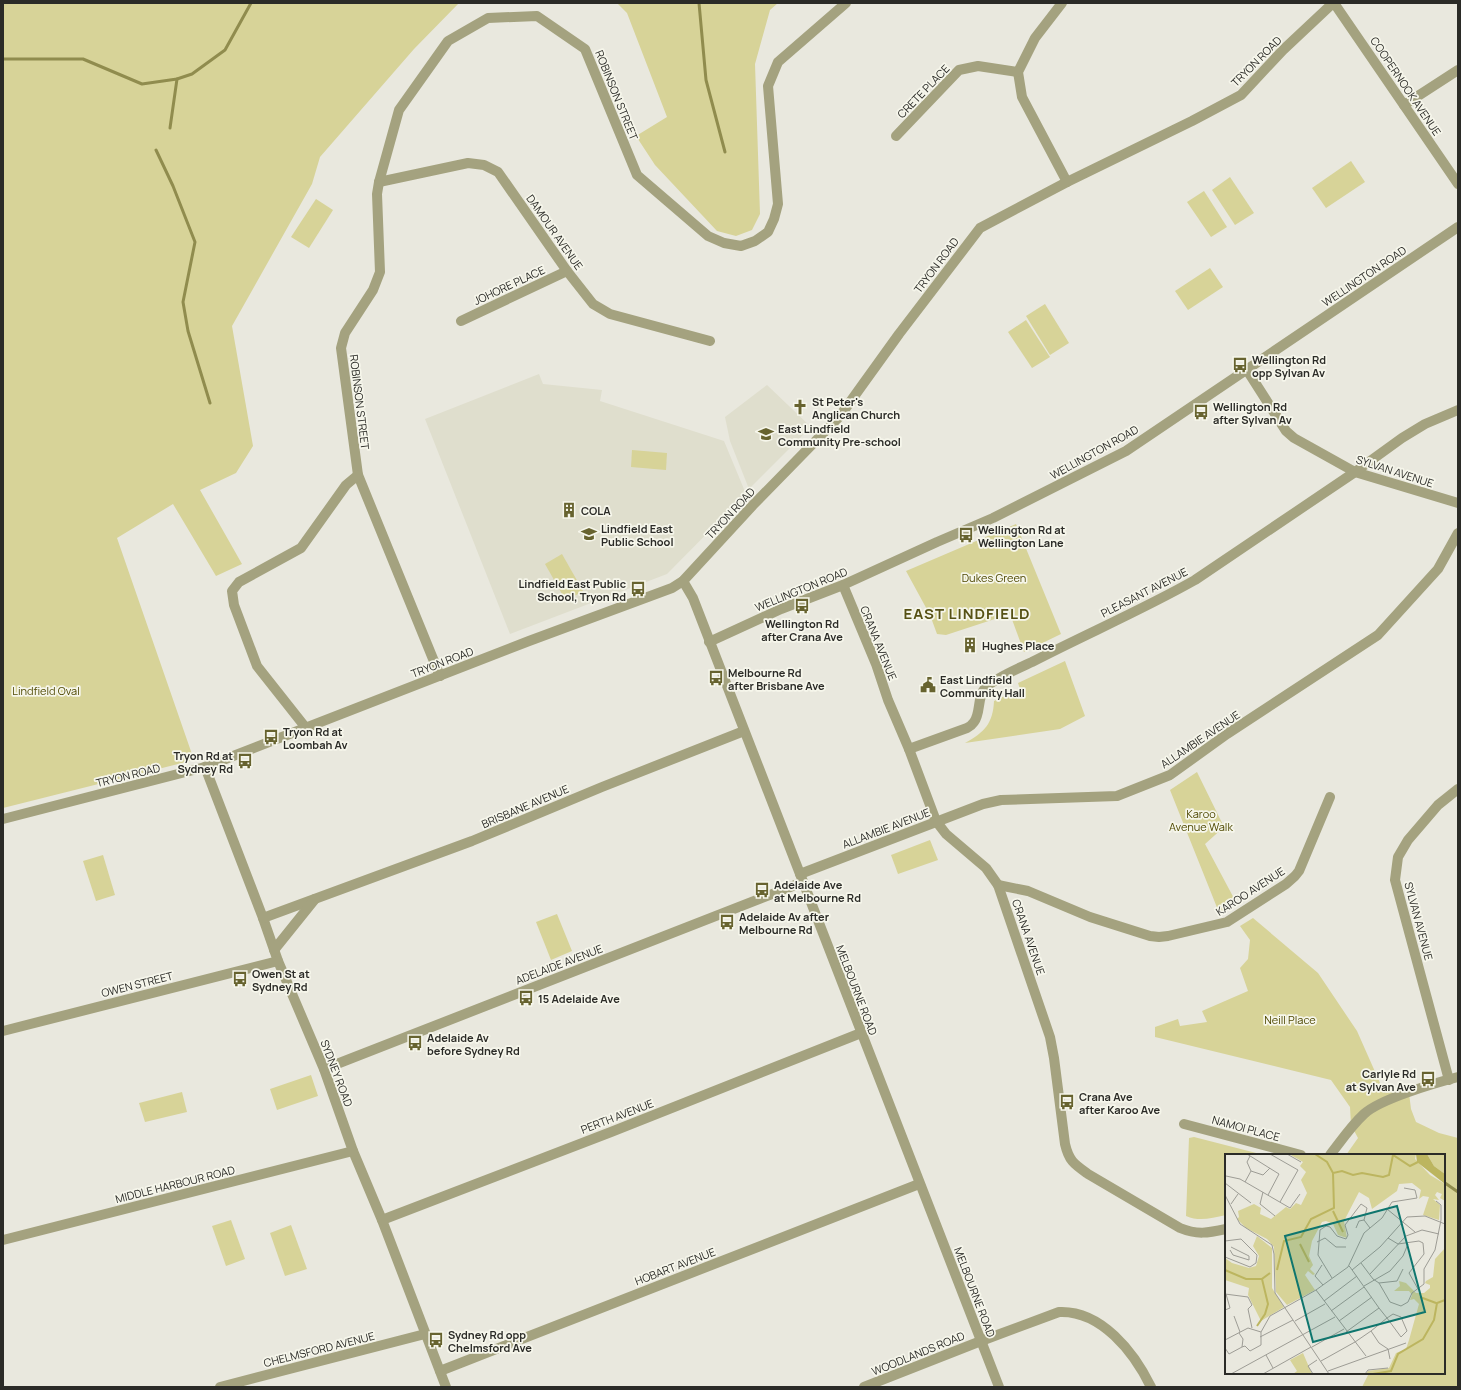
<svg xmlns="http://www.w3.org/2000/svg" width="1461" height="1390" font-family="Manrope,sans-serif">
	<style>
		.built { fill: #dfdecd }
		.green { fill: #d7d398 }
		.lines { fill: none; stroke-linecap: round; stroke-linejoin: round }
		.stream { stroke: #908c4e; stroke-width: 3 }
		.minor { stroke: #a4a27f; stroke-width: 10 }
		.labels { text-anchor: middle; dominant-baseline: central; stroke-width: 3.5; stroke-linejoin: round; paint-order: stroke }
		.street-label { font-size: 11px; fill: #2b2b27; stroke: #f6f6eb }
		.poi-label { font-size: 11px; font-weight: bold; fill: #2b2b27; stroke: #f6f6eb; text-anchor: start }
		.park-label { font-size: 11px; fill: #4f4902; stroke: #f6f6eb }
		.district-label { font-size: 15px; font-weight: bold; letter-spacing: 1px; fill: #565114; stroke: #f6f6eb }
		.inset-river { fill: none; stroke: #bcb55f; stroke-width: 2 }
		.inset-road { fill: none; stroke: #9d9c95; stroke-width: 1 }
		.view { fill: #0f766e; fill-opacity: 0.15; stroke: #0f766e; stroke-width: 2 }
		.inset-edge { fill: none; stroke: #2b2b27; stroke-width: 2 }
	</style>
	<rect width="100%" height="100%" fill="#e9e8de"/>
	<g class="built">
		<path d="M539 374 543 384 602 390 600 401 724 441 746 494 667 574 510 634 425 419Z"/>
		<path d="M767 385 811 427 749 489 730 441 725 417Z"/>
	</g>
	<g class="green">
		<path d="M3 3H459L414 49 320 157 312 184 232 326 253 446 236 473 200 490 242 564 216 576 173 504 117 538 194 760 3 808Z"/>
		<path d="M617 3H778L770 10 755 64 760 214 752 230 736 236 717 231 655 165 636 136 667 117 627 13Z"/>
		<path d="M1351 161 1365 182 1326 208 1312 188Z"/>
		<path d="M1230 177 1254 213 1235 225 1212 190Z"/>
		<path d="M1204 191 1227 227 1211 237 1187 202Z"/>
		<path d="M316 199 333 210 309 248 291 237Z"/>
		<path d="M1210 268 1223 287 1188 310 1175 291Z"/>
		<path d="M1045 304 1069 343 1050 355 1026 316Z"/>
		<path d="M1026 320 1050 357 1032 368 1008 332Z"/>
		<path d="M632 450 667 453 666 470 631 467Z"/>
		<path d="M1016 524 1061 634 1024 652 1010 614 946 635 937 634 930 615 906 571Z"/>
		<path d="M562 554 583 591 566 601 545 564Z"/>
		<path d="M1065 661 1085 716 1060 729 965 743C985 732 993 723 994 701L1020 689 1018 683Z"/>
		<path d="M1197 772 1224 827 1205 844 1237 904 1220 915 1170 790Z"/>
		<path d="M930 840 938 860 898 874 891 855Z"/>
		<path d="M103 855 115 895 96 901 83 861Z"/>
		<path d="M557 914 572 951 551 960 536 922Z"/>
		<path d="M1253 918 1318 973 1357 1031 1384 1092 1409 1093 1411 1109 1416 1122 1439 1133 1458 1138V1387H1362L1369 1373H1444V1155H1346L1358 1138 1351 1125 1350 1107 1331 1080 1155 1037V1027L1178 1019 1180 1026 1207 1022 1202 1011 1248 991 1240 968 1248 959 1250 940 1240 926Z"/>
		<path d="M311 1075 318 1096 277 1110 270 1089Z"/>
		<path d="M182 1092 187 1112 145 1122 139 1103Z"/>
		<path d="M1194 1137 1264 1155H1226V1215C1211 1218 1200 1222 1186 1216L1189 1138Z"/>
		<path d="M231 1220 245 1259 226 1266 212 1226Z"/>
		<path d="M291 1225 307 1269 285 1276 270 1233Z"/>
	</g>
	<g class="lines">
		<g class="stream">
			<path d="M699 3 706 80 725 152"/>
			<path d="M3 59H83L142 84 177 79 192 74 225 50 251 3"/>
			<path d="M170 128 177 79"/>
			<path d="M156 150 173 186 195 242 183 302 188 331 210 403"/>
			<path d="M1445 1183 1458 1192"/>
		</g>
		<g class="minor">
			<path d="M1062 3 1035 38 1018 72 1022 97 1067 182"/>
			<path d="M1334 3 1458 184"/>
			<path d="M1404 105 1458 70"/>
			<path d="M896 136 959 70 978 66 1018 72"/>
			<path d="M379 182 468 163 484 165 498 172 567 271 593 304 610 314 710 341"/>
			<path d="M461 321 567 271"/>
			<path d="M1247 370 1286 431 1294 438 1355 472 1458 503"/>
			<path d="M683 581 693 598 999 1387"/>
			<path d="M843 585 876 664 888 700 909 749 936 821 946 834 986 868 998 885 1050 1037 1054 1058 1065 1144C1069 1161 1074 1164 1088 1174L1180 1228C1197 1235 1208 1233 1226 1229"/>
			<path d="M709 642 781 609 843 585 937 542 993 518 1126 451 1458 227"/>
			<path d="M440 676 358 475 341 348 345 333 373 290 380 272 377 194 379 182 399 110 448 41 488 18 537 16 585 49 637 175 708 236 724 243 741 246 755 241 768 232 774 219 778 204 768 86 778 62 846 3"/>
			<path d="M306 728 257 666 234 605 232 591 239 582 301 548 346 485 358 475"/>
			<path d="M909 749 967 728C969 727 972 725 974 722 981 713 977 697 985 688 995 678 1019 668 1032 662 1086 634 1142 610 1195 580L1355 472 1402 438 1425 424 1458 410"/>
			<path d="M205 767 263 918 278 961 324 1069 353 1151 382 1220 446 1387"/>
			<path d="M3 819 205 767 529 641 672 588 683 581 753 505 840 416 899 334 980 228 1067 182 1192 121 1241 95 1283 50 1333 3"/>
			<path d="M800 874 983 804 1001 800 1117 796 1170 775 1227 734 1378 635 1438 569 1458 533"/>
			<path d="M998 885 1028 891 1090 917 1150 936 1159 937 1168 936 1227 922 1286 884 1295 876 1299 871 1330 797"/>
			<path d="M263 918 472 841 602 787 744 731"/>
			<path d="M274 950 315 899"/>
			<path d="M3 1031 278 961"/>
			<path d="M324 1069 803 882"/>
			<path d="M1449 1080 1395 880 1398 857 1408 840 1438 805 1458 789"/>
			<path d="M1184 1124 1301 1155"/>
			<path d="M1330 1155C1341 1141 1351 1126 1364 1114 1380 1099 1435 1083 1458 1077"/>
			<path d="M382 1220 611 1132 861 1033"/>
			<path d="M3 1240 353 1151"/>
			<path d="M440 1371 919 1184"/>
			<path d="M220 1387 425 1334"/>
			<path d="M864 1387 981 1341 1059 1312C1101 1310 1134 1352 1151 1387"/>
		</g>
	</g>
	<defs>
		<symbol id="bus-bare" viewBox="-9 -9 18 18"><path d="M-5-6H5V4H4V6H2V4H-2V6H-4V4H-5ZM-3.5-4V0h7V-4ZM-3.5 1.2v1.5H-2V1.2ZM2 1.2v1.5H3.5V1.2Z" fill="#67632f" stroke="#f6f6eb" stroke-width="2.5" paint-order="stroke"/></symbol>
		<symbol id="church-bare" viewBox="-9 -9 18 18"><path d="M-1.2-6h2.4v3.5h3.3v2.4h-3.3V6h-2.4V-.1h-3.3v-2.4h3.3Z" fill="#67632f" stroke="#f6f6eb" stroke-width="2.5" paint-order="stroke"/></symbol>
		<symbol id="school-bare" viewBox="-9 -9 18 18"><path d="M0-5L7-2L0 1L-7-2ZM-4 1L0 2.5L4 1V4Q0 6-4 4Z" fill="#67632f" stroke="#f6f6eb" stroke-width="2.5" paint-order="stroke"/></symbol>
		<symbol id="building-bare" viewBox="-9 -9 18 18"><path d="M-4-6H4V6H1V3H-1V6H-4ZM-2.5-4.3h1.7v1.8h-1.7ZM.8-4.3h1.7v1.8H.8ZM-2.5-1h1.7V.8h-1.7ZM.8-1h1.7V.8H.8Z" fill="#67632f" stroke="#f6f6eb" stroke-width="2.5" paint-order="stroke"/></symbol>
		<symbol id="civic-bare" viewBox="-9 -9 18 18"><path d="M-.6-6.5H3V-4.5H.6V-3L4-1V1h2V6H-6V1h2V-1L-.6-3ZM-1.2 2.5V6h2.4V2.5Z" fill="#67632f" stroke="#f6f6eb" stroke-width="2.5" paint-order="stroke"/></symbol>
	</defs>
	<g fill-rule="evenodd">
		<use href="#bus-bare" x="1229" y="354" width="22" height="22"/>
		<use href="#church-bare" x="789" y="396" width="22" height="22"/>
		<use href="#bus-bare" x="1190" y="401" width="22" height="22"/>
		<use href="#school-bare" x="755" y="423" width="22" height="22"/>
		<use href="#building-bare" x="558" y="499" width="22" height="22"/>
		<use href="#school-bare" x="578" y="523" width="22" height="22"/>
		<use href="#bus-bare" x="955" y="524" width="22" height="22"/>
		<use href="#bus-bare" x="627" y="578" width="22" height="22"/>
		<use href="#bus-bare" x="791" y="595" width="22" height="22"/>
		<use href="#building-bare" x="959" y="634" width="22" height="22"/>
		<use href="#bus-bare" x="705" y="667" width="22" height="22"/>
		<use href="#civic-bare" x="917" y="674" width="22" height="22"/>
		<use href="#bus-bare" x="260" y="726" width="22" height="22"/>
		<use href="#bus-bare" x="234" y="750" width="22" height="22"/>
		<use href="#bus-bare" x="751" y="879" width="22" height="22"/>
		<use href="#bus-bare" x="716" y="911" width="22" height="22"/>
		<use href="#bus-bare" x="229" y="968" width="22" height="22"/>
		<use href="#bus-bare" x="515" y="987" width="22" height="22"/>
		<use href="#bus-bare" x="404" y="1032" width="22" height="22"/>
		<use href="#bus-bare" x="1417" y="1068" width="22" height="22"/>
		<use href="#bus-bare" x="1056" y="1091" width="22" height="22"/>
		<use href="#bus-bare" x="425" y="1329" width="22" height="22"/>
	</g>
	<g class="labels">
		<g class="street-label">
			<text transform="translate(1256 61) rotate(-45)">TRYON ROAD</text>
			<text transform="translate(1406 86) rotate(56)">COOPERNOOK AVENUE</text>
			<text transform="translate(923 91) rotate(-46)">CRETE PLACE</text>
			<text transform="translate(617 95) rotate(68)">ROBINSON STREET</text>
			<text transform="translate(555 232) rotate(55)">DAMOUR AVENUE</text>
			<text transform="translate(936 265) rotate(-53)">TRYON ROAD</text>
			<text transform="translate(1364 276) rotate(-34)">WELLINGTON ROAD</text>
			<text transform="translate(509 285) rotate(-25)">JOHORE PLACE</text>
			<text transform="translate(360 402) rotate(83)">ROBINSON STREET</text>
			<text transform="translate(1094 452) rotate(-29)">WELLINGTON ROAD</text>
			<text transform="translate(1395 471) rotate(18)">SYLVAN AVENUE</text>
			<text transform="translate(730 513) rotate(-47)">TRYON ROAD</text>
			<text transform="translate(801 589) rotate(-22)">WELLINGTON ROAD</text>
			<text transform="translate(1144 592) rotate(-27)">PLEASANT AVENUE</text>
			<text transform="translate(879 643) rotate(68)">CRANA AVENUE</text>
			<text transform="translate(442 662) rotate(-21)">TRYON ROAD</text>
			<text transform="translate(1200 739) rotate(-34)">ALLAMBIE AVENUE</text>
			<text transform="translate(128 775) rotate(-14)">TRYON ROAD</text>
			<text transform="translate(525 806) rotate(-23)">BRISBANE AVENUE</text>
			<text transform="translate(886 828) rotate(-21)">ALLAMBIE AVENUE</text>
			<text transform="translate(1250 891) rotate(-33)">KAROO AVENUE</text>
			<text transform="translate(1419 921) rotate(75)">SYLVAN AVENUE</text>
			<text transform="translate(1029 937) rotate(71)">CRANA AVENUE</text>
			<text transform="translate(559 964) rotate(-21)">ADELAIDE AVENUE</text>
			<text transform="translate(137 984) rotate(-14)">OWEN STREET</text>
			<text transform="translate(857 990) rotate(69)">MELBOURNE ROAD</text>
			<text transform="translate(337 1073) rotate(69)">SYDNEY ROAD</text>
			<text transform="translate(617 1116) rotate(-21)">PERTH AVENUE</text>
			<text transform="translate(1246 1128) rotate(15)">NAMOI PLACE</text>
			<text transform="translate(175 1184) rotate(-14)">MIDDLE HARBOUR ROAD</text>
			<text transform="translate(675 1266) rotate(-21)">HOBART AVENUE</text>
			<text transform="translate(975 1292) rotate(69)">MELBOURNE ROAD</text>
			<text transform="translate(319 1349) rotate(-14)">CHELMSFORD AVENUE</text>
			<text transform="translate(918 1353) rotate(-22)">WOODLANDS ROAD</text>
		</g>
		<g class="poi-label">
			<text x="1252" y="359">Wellington Rd<tspan x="1252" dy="13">opp Sylvan Av</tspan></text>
			<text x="812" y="401">St Peter's<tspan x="812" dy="13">Anglican Church</tspan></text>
			<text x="1213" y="406">Wellington Rd<tspan x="1213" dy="13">after Sylvan Av</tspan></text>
			<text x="778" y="428">East Lindfield<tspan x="778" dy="13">Community Pre-school</tspan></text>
			<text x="581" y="510">COLA</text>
			<text x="601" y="528">Lindfield East<tspan x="601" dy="13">Public School</tspan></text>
			<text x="978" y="529">Wellington Rd at<tspan x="978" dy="13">Wellington Lane</tspan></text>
			<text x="626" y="583" text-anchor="end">Lindfield East Public<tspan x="626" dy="13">School, Tryon Rd</tspan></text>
			<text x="802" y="623" text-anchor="middle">Wellington Rd<tspan x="802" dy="13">after Crana Ave</tspan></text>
			<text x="982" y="645">Hughes Place</text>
			<text x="728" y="672">Melbourne Rd<tspan x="728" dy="13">after Brisbane Ave</tspan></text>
			<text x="940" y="679">East Lindfield<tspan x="940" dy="13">Community Hall</tspan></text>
			<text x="283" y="731">Tryon Rd at<tspan x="283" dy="13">Loombah Av</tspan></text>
			<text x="233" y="755" text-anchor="end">Tryon Rd at<tspan x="233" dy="13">Sydney Rd</tspan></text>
			<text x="774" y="884">Adelaide Ave<tspan x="774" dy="13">at Melbourne Rd</tspan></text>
			<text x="739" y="916">Adelaide Av after<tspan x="739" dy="13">Melbourne Rd</tspan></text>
			<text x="252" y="973">Owen St at<tspan x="252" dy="13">Sydney Rd</tspan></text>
			<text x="538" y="998">15 Adelaide Ave</text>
			<text x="427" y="1037">Adelaide Av<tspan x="427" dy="13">before Sydney Rd</tspan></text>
			<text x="1416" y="1073" text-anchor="end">Carlyle Rd<tspan x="1416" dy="13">at Sylvan Ave</tspan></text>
			<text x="1079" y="1096">Crana Ave<tspan x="1079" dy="13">after Karoo Ave</tspan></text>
			<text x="448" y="1334">Sydney Rd opp<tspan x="448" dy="13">Chelmsford Ave</tspan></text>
		</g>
		<g class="park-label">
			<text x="994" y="577">Dukes Green</text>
			<text x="46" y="690">Lindfield Oval</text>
			<text x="1201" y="813">Karoo<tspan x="1201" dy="13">Avenue Walk</tspan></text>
			<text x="1290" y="1019">Neill Place</text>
		</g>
		<g class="district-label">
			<text x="967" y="613">EAST LINDFIELD</text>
		</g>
	</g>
	<g transform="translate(1225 1154)">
		<rect width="220" height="220" fill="#e9e8de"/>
		<path d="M64 0H191L190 5 205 21 220 30V47L215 44 217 40 212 38 210 41 214 46 208 45 215 51 214 66 198 61 204 43 198 42 194 45 196 36 187 29 174 30 172 37 147 55 144 44 134 38 119 67 122 84 113 81 108 70 101 67 97 68 87 87 84 102 88 111 85 115 90 120 88 121 83 117 80 121 90 136 62 151 51 138 49 93 42 85 21 74 12 65 14 63 13 57 29 50 36 54 35 60 46 65 61 53 65 55 71 49 76 51 82 39 76 26 81 18 75 12 78 8ZM202 0H220V20L209 12ZM32 82 47 94V134L59 153 36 167 23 141 24 134 0 126V104L7 109 24 114 31 112 34 102 28 92ZM220 94V220H141L143 217 164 214 171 199 181 195 184 186 194 150 189 145 185 146 187 141 184 137H169L175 132 174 127 181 129 191 139H199L205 134V131L200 129 201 127 208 123 210 105ZM78 199 87 220H68L72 217 65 206Z" fill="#d7d398"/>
		<path d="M191 0H202L209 12 220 20V30L192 8Z" fill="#bcb55f"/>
		<path class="inset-river" d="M90 0 102 8 108 19M108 57 118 78M75 90 84 108M0 116 21 125H37M52 116 59 87 76 83 86 65 109 54 108 19 117 17 128 21 137 19 158 23 164 21 168 1 185 12 193 8M195 143 211 149M32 172 40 160 43 150 37 125 45 119M148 220 166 217 173 200 198 185 209 166 212 149 220 146"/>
		<path class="inset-road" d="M22 0 54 20 43 41M45 0 73 16 55 48M62 0 76 8M25 2 22 8 26 17M0 19V32M1 22 15 25 65 54 75 40M20 28 26 17 38 21 45 14M0 29 26 49M38 38 35 50 50 62M0 41 15 70 47 91 49 100 50 139 104 220M6 50 13 40M162 55 190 78M131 74 134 67 139 66M163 84 173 90 194 87 198 89 199 100 184 119 193 135M0 87 16 85 32 101 31 109 25 113 0 103M92 88 100 84 111 93H121M5 96 8 101 24 106V102L6 93M136 109 148 125 154 129 165 148 176 152 183 148 187 139 199 130V115L210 96 216 66V51L211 47M97 111 90 122 98 131M127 116 155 93 182 63 200 62 220 70M145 120 181 82 197 76 214 80M107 124 93 101 95 76 101 72 105 73 112 82 121 85 123 81 120 71 136 50 142 54 139 66 145 74M154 129 172 127 178 115M139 132 165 117 178 102 183 90M91 136 141 202M0 140 23 143 27 151 23 155 27 174M99 147 132 122M0 156 5 154 1 140M106 157 139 133M9 162 15 178M70 167 100 150M114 167 147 143M146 177 154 189 163 195 165 205M121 178 154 154M14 179 18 185 17 193M35 183 68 166M0 186 23 174 36 178 45 162 91 136 123 113 139 79 157 64 167 48 192 44 190 36 179 34M17 193 20 192 25 197 36 191V178M87 193 119 175M0 194 4 200 17 193M41 201 48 214M96 207 130 188 146 177 162 164 168 160 176 163 182 177 176 183 162 164 154 154 125 113 124 112M103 217 181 189M6 220 110 163M38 220 86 193M88 220 83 212 92 206M140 220 143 216 163 214"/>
		<path class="view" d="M172 52 200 158 88 188 60 82Z"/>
		<rect width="220" height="220" class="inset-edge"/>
	</g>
	<rect width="1461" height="1390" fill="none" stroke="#2b2b27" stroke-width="8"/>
</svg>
